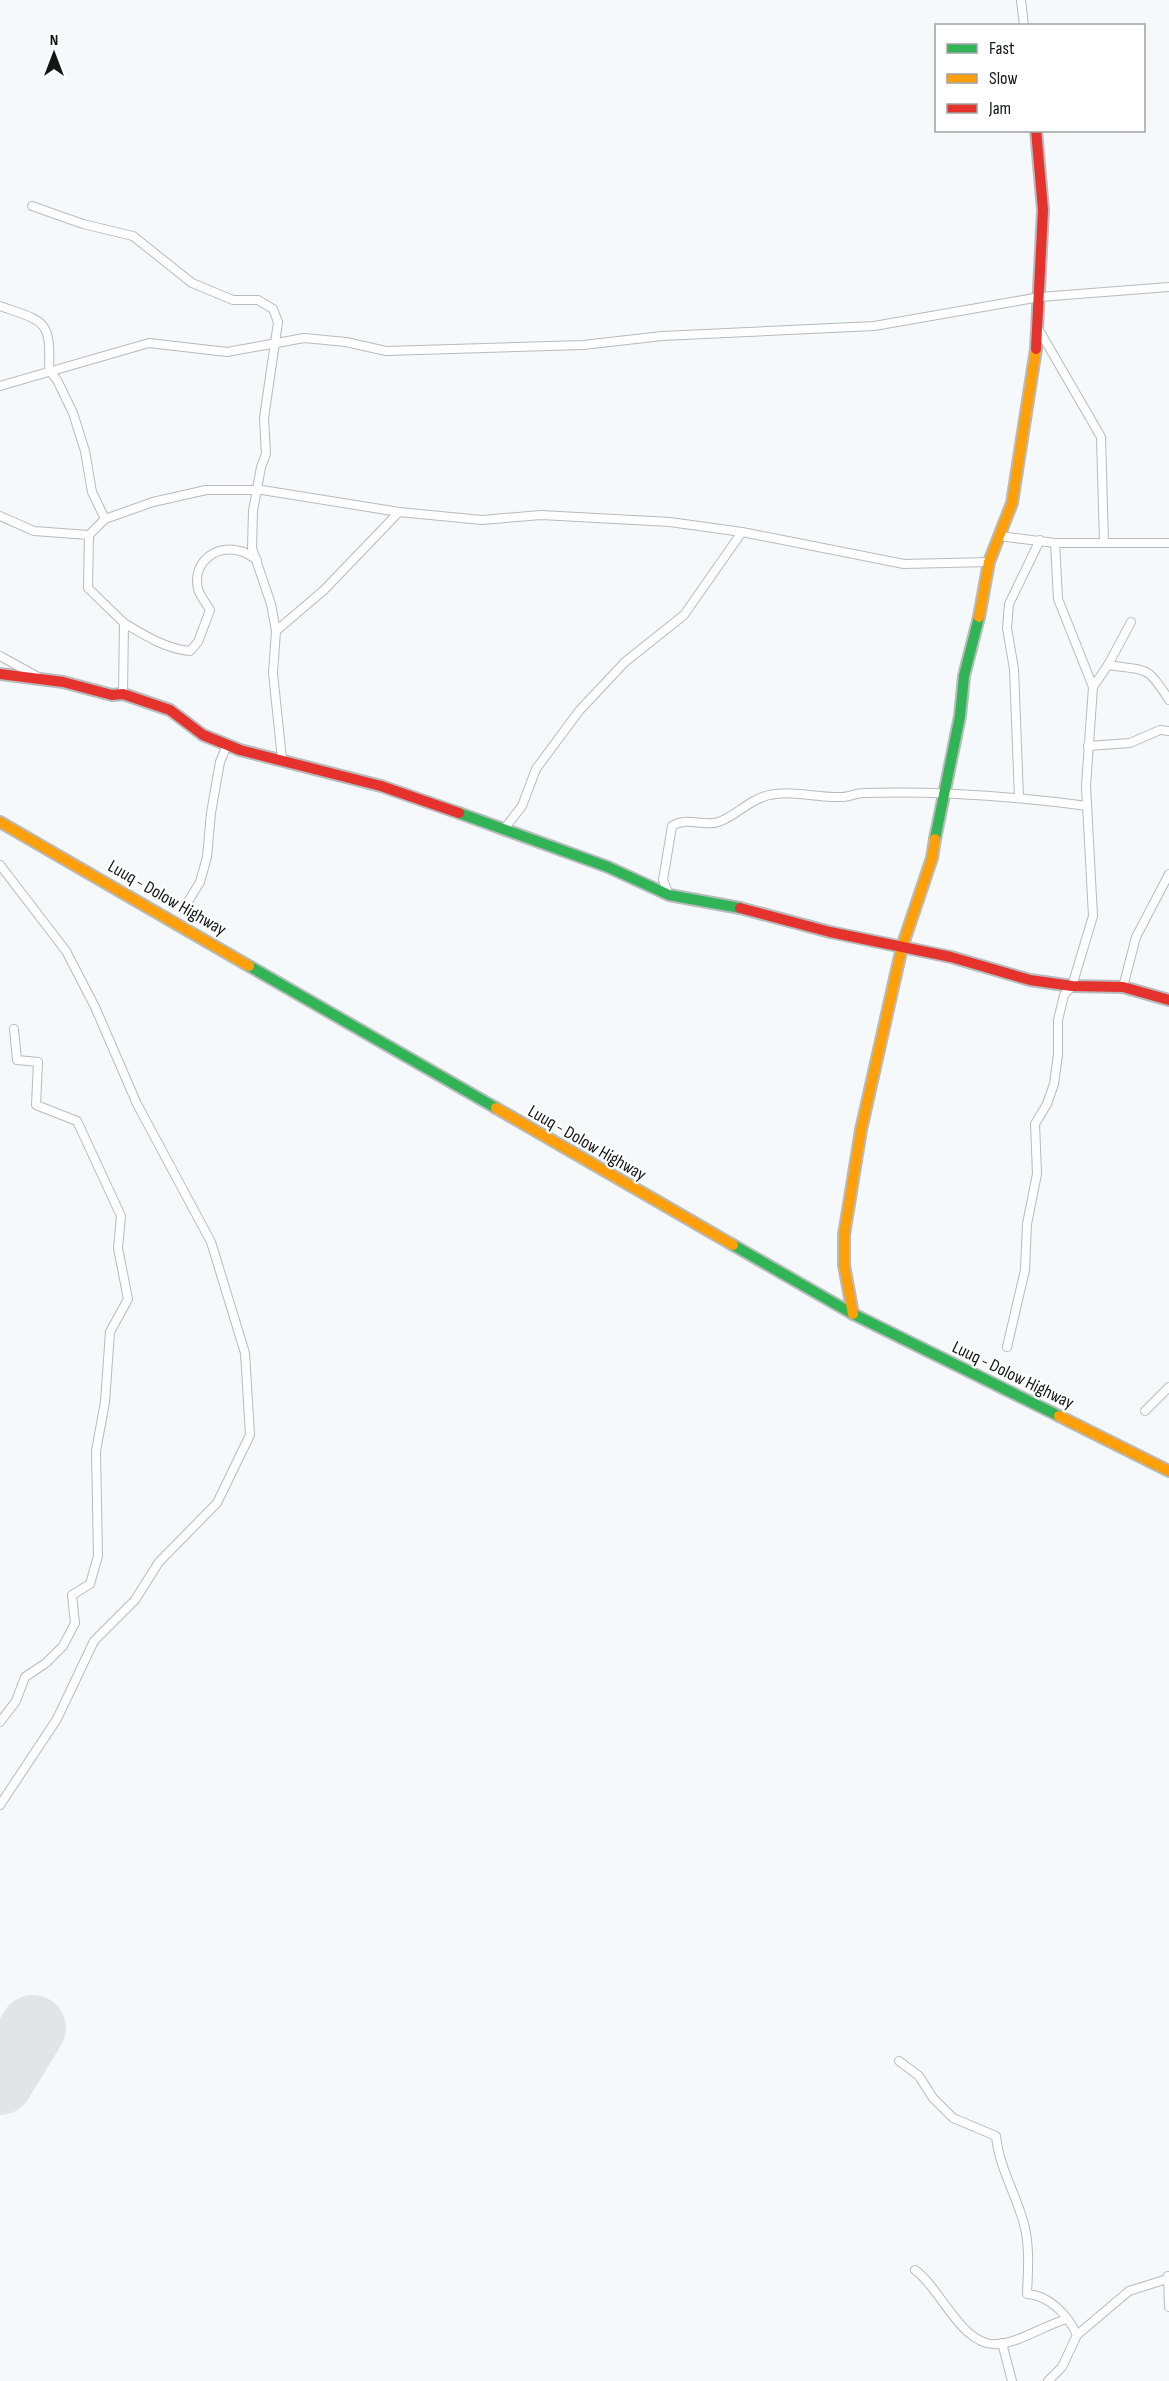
<svg xmlns="http://www.w3.org/2000/svg" width="1169" height="2381" font-family="'Sofia Sans Condensed',sans-serif">
	<style>
		.lines { fill: none; stroke-linecap: round; stroke-linejoin: round }
		.runway { stroke: #e2e5e6; stroke-width: 66 }
		.street-casing { stroke: #b7bbbd; stroke-width: 10 }
		.fast-casing { stroke: #b7bbbd; stroke-width: 14 }
		.slow-casing { stroke: #b7bbbd; stroke-width: 14 }
		.jam-casing { stroke: #b7bbbd; stroke-width: 14 }
		.street { stroke: #fefefe; stroke-width: 8 }
		.fast { stroke: #30b455; stroke-width: 10 }
		.slow { stroke: #ff9f0a; stroke-width: 10 }
		.jam { stroke: #e5322d; stroke-width: 10 }
		.labels { text-anchor: middle; dominant-baseline: central; stroke-width: 4.5; stroke-linejoin: round; paint-order: stroke }
		.street-label { font-size: 18px; fill: #111618; stroke: #fff }
	</style>
	<rect width="100%" height="100%" fill="#f5f9fb"/>
	<g class="lines">
		<path class="runway" d="M0 2082 33 2028"/>
		<defs>
			<g id="street">
				<path d="M1021 0 1024 26"/>
				<path d="M32 206 83 224 133 236 192 283 233 300H258L273 309 278 322 264 418 266 454 261 467 253 511 252 548 271 604 276 631"/>
				<path d="M0 306C45 322 51 319 49 370L57 380 73 413 85 451 92 492 105 519"/>
				<path d="M1039 330 1101 437 1104 543"/>
				<path d="M0 386 149 343 227 352 304 338 346 342 386 351 583 345 662 336 874 326 1040 297 1169 287"/>
				<path d="M0 516 34 531 89 535 105 519 153 502 206 490H262L399 512 482 520 541 515 670 522 742 532 904 564 989 562"/>
				<path d="M89 535 88 588 124 623 123 694"/>
				<path d="M999 536 1055 543H1169"/>
				<path d="M124 623C144 635 166 649 190 651L198 642 210 610C206 603 200 596 198 589 192 564 214 544 240 551 246 552 252 557 257 560"/>
				<path d="M0 656 38 677"/>
				<path d="M1108 665C1148 671 1147 665 1169 700"/>
				<path d="M1093 687 1108 665 1131 622"/>
				<path d="M1088 746 1130 743 1160 730 1169 731"/>
				<path d="M282 759 273 673 276 631 324 590 399 512"/>
				<path d="M1019 797 1014 669 1007 628 1009 604 1040 540"/>
				<path d="M505 828 522 806 536 769 579 711 625 662 684 615 742 532"/>
				<path d="M0 865 66 951 95 1007 137 1104 211 1242 245 1353 250 1435 217 1503 159 1562 135 1600 94 1641 57 1719 0 1805"/>
				<path d="M669 895 663 880 672 826C686 816 706 828 721 821 738 814 749 800 769 795 794 790 817 798 842 797 849 797 856 793 864 793 939 791 1013 796 1087 806"/>
				<path d="M183 910 200 882 207 857 211 813 220 762 227 745"/>
				<path d="M1123 987 1136 937 1169 874"/>
				<path d="M1007 1347 1025 1270 1027 1224 1037 1174 1035 1124 1047 1104 1054 1084 1058 1054V1020L1064 995 1072 986 1093 916 1086 786 1093 687 1058 599 1055 543"/>
				<path d="M1145 1411 1169 1387"/>
				<path d="M0 1722 16 1701 25 1677 46 1663 63 1646 75 1623 72 1595 90 1584 98 1556 96 1451 105 1402 110 1332 128 1299 118 1248 121 1216 77 1121 36 1105 38 1062 17 1060 14 1029"/>
				<path d="M899 2061 919 2076 933 2098 953 2118 996 2136C999 2167 1016 2194 1024 2224 1030 2247 1028 2271 1027 2294 1049 2295 1068 2315 1077 2335L1062 2367 1048 2381"/>
				<path d="M915 2270C941 2288 962 2348 998 2344 1018 2343 1045 2325 1067 2319"/>
				<path d="M1168 2276 1169 2307"/>
				<path d="M1077 2335 1129 2291 1167 2279"/>
				<path d="M1002 2343 1012 2381"/>
			</g>
			<g id="fast">
				<path d="M459 813 608 867 669 895 740 908"/>
				<path d="M935 839 960 716 964 676 979 617"/>
				<path d="M249 966 496 1108"/>
				<path d="M733 1245 853 1314 1059 1416"/>
			</g>
			<g id="slow">
				<path d="M979 617 989 562 1012 503 1036 349"/>
				<path d="M0 822 249 966"/>
				<path d="M496 1108 733 1245"/>
				<path d="M853 1314 844 1265V1235L861 1130 902 947 932 858 935 839"/>
				<path d="M1059 1416 1169 1471"/>
			</g>
			<g id="jam">
				<path d="M1036 130 1043 210 1036 349"/>
				<path d="M0 674 63 682 112 695 123 694 170 710 203 735 240 750 381 786 459 813"/>
				<path d="M740 908 830 932 951 957 1030 980 1072 986 1123 987 1169 1000"/>
			</g>
		</defs>
		<use href="#street" class="street-casing"/>
		<use href="#fast" class="fast-casing"/>
		<use href="#slow" class="slow-casing"/>
		<use href="#jam" class="jam-casing"/>
		<use href="#street" class="street"/>
		<use href="#fast" class="fast"/>
		<use href="#slow" class="slow"/>
		<use href="#jam" class="jam"/>
	</g>
	<g class="labels">
		<g class="street-label">
			<text transform="translate(167 898) rotate(30)">Luuq - Dolow Highway</text>
			<text transform="translate(587 1143) rotate(30)">Luuq - Dolow Highway</text>
			<text transform="translate(1013 1375) rotate(26)">Luuq - Dolow Highway</text>
		</g>
	</g>
	<rect x="935" y="24" width="210" height="108" fill="#ffffff" stroke="#a0a2a3" stroke-width="1.5"/>
	<rect x="947" y="44" width="30" height="9" fill="#30b455" stroke="#a0a2a3" stroke-width="1.5"/>
	<text x="989" y="54" font-size="18" fill="#111618">Fast</text>
	<rect x="947" y="74" width="30" height="9" fill="#ff9f0a" stroke="#a0a2a3" stroke-width="1.5"/>
	<text x="989" y="84" font-size="18" fill="#111618">Slow</text>
	<rect x="947" y="104" width="30" height="9" fill="#e5322d" stroke="#a0a2a3" stroke-width="1.5"/>
	<text x="989" y="114" font-size="18" fill="#111618">Jam</text>
	<g transform="translate(54 54)" stroke="#ffffff" stroke-width="4.5" paint-order="stroke">
	<path d="M0-4.5L10 22L0 15L-10 22Z" fill="#111618"/>
	<text y="-9" font-size="16" font-weight="bold" text-anchor="middle" fill="#111618">N</text>
	</g>
</svg>
